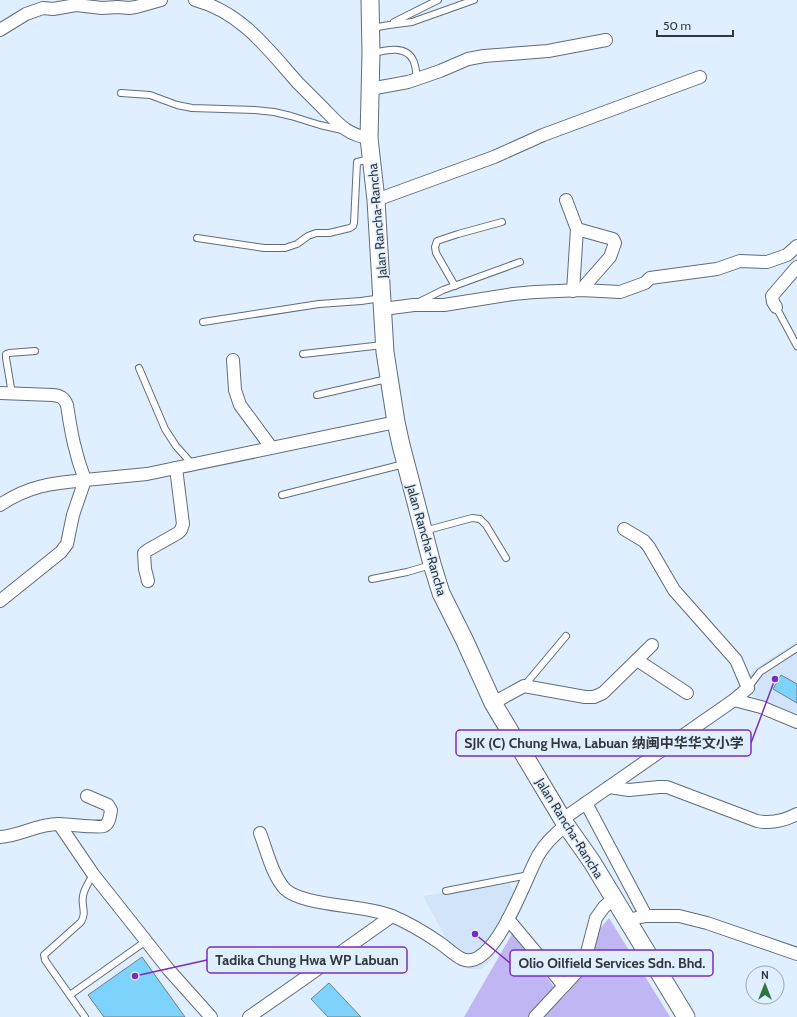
<svg xmlns="http://www.w3.org/2000/svg" width="797" height="1017" font-family="Cabin,'Noto Sans SC',sans-serif">
	<style>
		.built { fill: #d1e4fa }
		.green { fill: #c0b6f3 }
		.building { fill: #7ed3fc; stroke: #6c7f88 }
		.lines { fill: none; stroke-linecap: round; stroke-linejoin: round }
		.lane-casing { stroke: #606c7a; stroke-width: 8 }
		.street-casing { stroke: #606c7a; stroke-width: 14 }
		.secondary-casing { stroke: #606c7a; stroke-width: 19 }
		.lane { stroke: #fff; stroke-width: 6 }
		.street { stroke: #fff; stroke-width: 12 }
		.secondary { stroke: #fff; stroke-width: 17 }
		.labels { text-anchor: middle; dominant-baseline: central; stroke-width: 3; stroke-linejoin: round; paint-order: stroke }
		.street-label { font-size: 13px; fill: #31373d; stroke: #e0efff }
		.leader { fill: none; stroke: #7b2cbf; stroke-width: 1.5 }
		.callout-dot { fill: #7b2cbf; stroke: #e0efff; stroke-width: 1.5 }
		.callout { fill: #e0efff; stroke: #7b2cbf; stroke-width: 1.5 }
		.callout-label { font-size: 14px; text-anchor: middle; font-weight: bold; fill: #31373d }
	</style>
	<rect width="100%" height="100%" fill="#e0efff"/>
	<g class="built">
		<path d="M797 641V716L751 695 758 683 750 674 759 666Z"/>
		<path d="M509 883 523 908 491 960 481 969H468L459 962 423 896Z"/>
	</g>
	<path class="green" d="M609 918 670 1017H464L512 934 563 998 591 966 598 931Z"/>
	<g class="building">
		<path d="M781 675 797 684V703L773 689Z"/>
		<path d="M142 957 185 1017H104L88 995Z"/>
		<path d="M329 983 361 1017H328L311 999Z"/>
	</g>
	<g class="lines">
		<defs>
			<g id="lane">
				<path d="M394 22 438 0"/>
				<path d="M372 28 389 25 412 22 474 0"/>
				<path d="M373 53C386 50 406 45 413 60 416 65 416 73 417 79"/>
				<path d="M121 93 150 95 177 105 192 108 255 110 274 112 291 116 320 125 342 130"/>
				<path d="M197 238 264 248H285L297 244 308 236 316 233H329L350 228 353 226 354 223 357 162 370 159"/>
				<path d="M455 286 436 253 435 247 437 241 458 234 502 222"/>
				<path d="M419 302 443 290 520 262"/>
				<path d="M776 307 797 346"/>
				<path d="M203 322 319 304 361 301 382 298"/>
				<path d="M303 354 383 345"/>
				<path d="M139 368 165 429 176 446 193 465"/>
				<path d="M12 394 6 358V354L9 353 35 351"/>
				<path d="M317 395 387 379"/>
				<path d="M282 495 404 464"/>
				<path d="M424 531 472 518 480 519 486 525 506 558"/>
				<path d="M372 579 407 572 431 565"/>
				<path d="M524 686 566 636"/>
				<path d="M748 688 760 672 797 648"/>
				<path d="M446 891 529 875"/>
				<path d="M70 995 146 941"/>
				<path d="M85 1017 45 960 44 955 81 922C87 912 81 906 83 896 84 888 90 881 93 874"/>
			</g>
			<g id="street">
				<path d="M195 0C241 12 268 49 298 83 306 91 314 99 322 107 337 122 346 135 369 138"/>
				<path d="M0 30 26 14 43 8 53 9 76 5 102 8 118 7 129 8 136 7 161 0"/>
				<path d="M370 89 408 82 440 71 468 59 484 56 548 51 606 40"/>
				<path d="M376 200 494 157 543 135 700 77"/>
				<path d="M566 200 577 229 573 291"/>
				<path d="M577 229 613 239 615 243 610 257 581 290"/>
				<path d="M776 307 773 302 772 296 797 267"/>
				<path d="M383 309 414 305H444L513 294 535 292 581 290 620 292 645 283 650 278 717 269 740 261 767 262 787 255 797 246"/>
				<path d="M233 360 235 390 240 405 271 447"/>
				<path d="M0 393 53 395C60 396 64 397 67 405 71 432 75 454 85 480L147 474 396 422"/>
				<path d="M0 505C28 486 52 483 85 480L73 515 67 544 61 552 0 601"/>
				<path d="M624 529 644 541 649 547 674 590 736 660 748 688 734 700"/>
				<path d="M148 581 145 569 144 553 148 550 178 533 181 530 183 524 176 468"/>
				<path d="M637 660 687 693"/>
				<path d="M493 703 524 686 585 697H594L603 693 652 645"/>
				<path d="M609 787 629 790 659 787H667L757 821C772 824 784 821 797 814"/>
				<path d="M586 803 646 916"/>
				<path d="M563 819 734 700 761 707 797 722"/>
				<path d="M59 824 93 874 169 970 211 1017"/>
				<path d="M260 833C267 851 272 875 285 889 304 907 364 904 392 916"/>
				<path d="M0 837C20 836 37 824 58 824 65 824 101 828 104 826 110 823 110 815 111 810L108 805 87 796"/>
				<path d="M508 919 564 986"/>
				<path d="M627 920 646 916H679L707 923 797 954"/>
				<path d="M249 1017 302 980 392 916C409 923 424 932 440 943 447 948 454 955 462 959 495 973 527 873 539 854 546 842 555 834 566 825"/>
				<path d="M535 1017 576 973 585 960 596 918 604 907 614 898"/>
			</g>
			<path id="secondary" d="M370 0 371 53 369 138 376 200 385 352 396 422 401 445 432 564 441 593 464 639 493 703 566 825 592 862 686 1017"/>
		</defs>
		<use href="#lane" class="lane-casing"/>
		<use href="#street" class="street-casing"/>
		<use href="#secondary" class="secondary-casing"/>
		<use href="#lane" class="lane"/>
		<use href="#street" class="street"/>
		<use href="#secondary" class="secondary"/>
	</g>
	<g class="labels">
		<g class="street-label">
			<text transform="translate(377 221) rotate(-95)">Jalan Rancha-Rancha</text>
			<text transform="translate(427 540) rotate(74)">Jalan Rancha-Rancha</text>
			<text transform="translate(570 828) rotate(58)">Jalan Rancha-Rancha</text>
		</g>
	</g>
	<path class="leader" d="M775 679L751 743M135 976L207 960M475 934L510 963"/>
	<g class="callout-dot">
		<circle cx="775" cy="679" r="4"/>
		<circle cx="135" cy="976" r="4"/>
		<circle cx="475" cy="934" r="4"/>
	</g>
	<g class="callout">
		<rect x="456" y="730" width="295" height="26" rx="4"/>
		<rect x="207" y="947" width="200" height="26" rx="4"/>
		<rect x="510" y="950" width="203" height="26" rx="4"/>
	</g>
	<g class="callout-label">
		<text x="604" y="748">SJK (C) Chung Hwa, Labuan 纳闽中华华文小学</text>
		<text x="307" y="965">Tadika Chung Hwa WP Labuan</text>
		<text x="612" y="968">Olio Oilfield Services Sdn. Bhd.</text>
	</g>
	<g transform="translate(765 985)"><circle r="19" fill="#e0efff" stroke="#9aa5b1"/>
	<path d="M0-3L7 15L0 10L-7 15Z" fill="#2f733f"/>
	<text y="-6" font-size="11" font-weight="bold" text-anchor="middle" fill="#31373d">N</text>
	</g>
	<path d="M657 30v6h76v-6" fill="none" stroke="#31373d" stroke-width="2"/>
	<text x="663" y="30" font-size="12" fill="#31373d" stroke="#e0efff" stroke-width="3" paint-order="stroke">50 m</text>
</svg>
